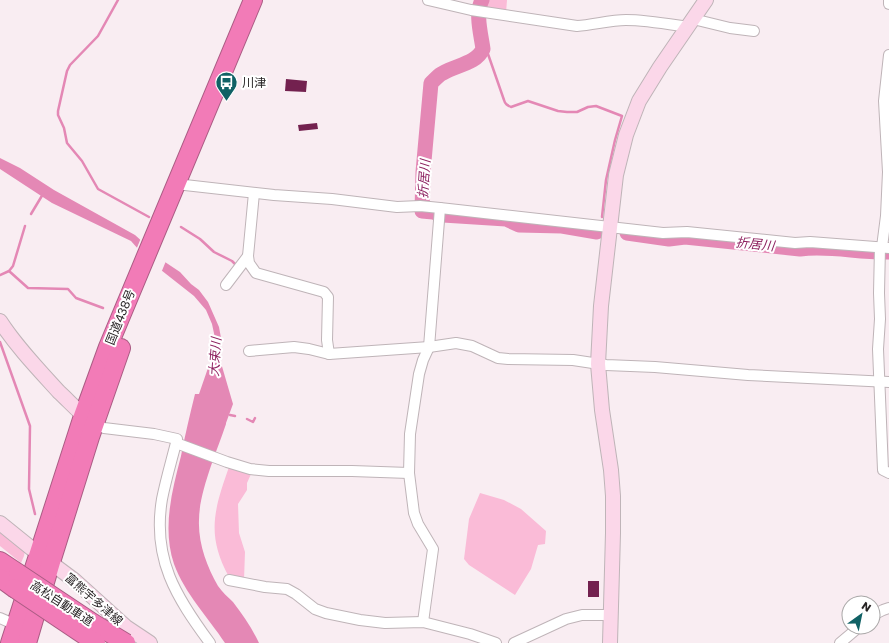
<svg xmlns="http://www.w3.org/2000/svg" width="889" height="643" font-family="Poppins,'Noto Sans JP',sans-serif">
	<style>
		.green { fill: #fabbd7 }
		.water { fill: #e488b5 }
		.pier { fill: #f9edf2 }
		.lines { fill: none; stroke-linecap: round; stroke-linejoin: round }
		.stream { stroke: #e488b5; stroke-width: 2.5 }
		.river { stroke: #e488b5; stroke-width: 15 }
		.building { fill: #73214f }
		.street-casing { stroke: #bfb4b8; stroke-width: 12 }
		.secondary-casing { stroke: #bfb4b8; stroke-width: 16 }
		.highway-casing { stroke: #ab5c84; stroke-width: 20 }
		.street { stroke: #fff; stroke-width: 10 }
		.secondary { stroke: #fbd7e9; stroke-width: 14 }
		.highway { stroke: #f27bb7; stroke-width: 18 }
		.highway-bridge-casing { stroke: #ab5c84; stroke-width: 20; stroke-linecap: butt }
		.highway-bridge { stroke: #f27bb7; stroke-width: 18 }
		.labels { text-anchor: middle; dominant-baseline: central; stroke-width: 4; stroke-linejoin: round; paint-order: stroke }
		.poi-label { font-size: 12px; fill: #272324; stroke: #fff; text-anchor: start }
		.street-label { font-size: 12px; fill: #272324; stroke: #fff }
		.water-label { font-size: 13px; font-style: italic; fill: #8d215f; stroke: #fff }
	</style>
	<rect width="100%" height="100%" fill="#f9edf2"/>
	<g class="green">
		<path d="M485 0H507L506 13 482 7Z"/>
		<path d="M229 467 251 474 247 483V490L238 504 239 533 245 552 244 580 229 577C206 535 214 510 229 467Z"/>
		<path d="M480 493 504 500 521 509 546 531 545 544 538 545 531 569 515 595 469 565 464 559 469 519Z"/>
		<path d="M0 528 25 551 24 556 21 563 0 546Z"/>
	</g>
	<path class="water" d="M0 158 20 168 54 190 135 235 165 262 180 272 191 284 199 290 208 302 219 327 221 338V363L233 404 226 423V424C217 451 199 492 199 520 198 543 207 567 218 586 222 592 228 597 233 602 243 615 252 628 259 643H225C208 617 185 594 174 564 162 528 172 491 181 456 185 435 190 414 195 394H199L208 368H212L215 352V338L212 324 206 310 194 296 147 259 131 241 52 203 0 169Z"/>
	<path class="pier" d="M141 238 166 261 161 273 145 261 136 250Z"/>
	<g class="lines">
		<g class="stream">
			<path d="M118 0 98 36 70 65 67 71 58 111V115L64 128 67 143 82 161 98 189 149 217"/>
			<path d="M483 49 488 54 504 100C505 104 507 105 511 107L528 101 558 111 567 112H577L588 107 596 106 622 116 615 140 606 180 602 217"/>
			<path d="M31 214 43 194"/>
			<path d="M181 227 200 239 214 252 232 261 235 264"/>
			<path d="M9 271 28 288 68 289 76 298 103 308"/>
			<path d="M0 275 9 271 13 266 25 226"/>
			<path d="M0 342 30 426 29 489 35 514"/>
			<path d="M230 415 235 416"/>
			<path d="M247 419 253 422 255 418"/>
		</g>
		<g class="river">
			<path d="M482 0C475 14 481 34 483 49 476 64 456 65 443 73 438 75 435 80 431 83L423 172 422 211 433 212 443 215 506 219 519 225 562 226 597 232"/>
			<path d="M627 233 669 239 685 237 800 249C830 245 859 253 889 252"/>
		</g>
	</g>
	<g class="building">
		<path d="M286 79 307 81 306 92 285 91Z"/>
		<path d="M317 123 318 129 299 131 298 125Z"/>
		<rect x="588" y="581" width="11" height="16"/>
	</g>
	<g class="lines">
		<defs>
			<g id="street">
				<path d="M428 0 471 10 577 26C593 25 610 20 626 20 646 20 668 24 688 27"/>
				<path d="M889 0V4"/>
				<path d="M693 19 730 28 754 31"/>
				<path d="M176 184 274 195 332 199 397 207 420 206 440 208 663 233 687 232 795 243 810 242 889 248"/>
				<path d="M254 193 248 256 249 263 256 273 324 292 328 297 327 340 329 354"/>
				<path d="M880 247 879 293 880 319 878 349 883 470 889 473"/>
				<path d="M882 247 886 216 888 172 884 101 889 55"/>
				<path d="M226 285 248 256"/>
				<path d="M249 351 294 347 309 349 329 354 429 347 456 343 472 346 498 358 508 359 573 360 606 365 655 367 748 375 889 382"/>
				<path d="M95 423 104 428 154 434 177 439C172 459 166 479 162 499 152 559 176 597 210 643"/>
				<path d="M176 443 227 462 250 469 269 471H352L409 473"/>
				<path d="M229 580 265 587 287 589 296 594 315 609 326 613 360 620 385 623 423 622 470 634 496 643"/>
				<path d="M873 615 883 610 889 608"/>
				<path d="M0 618 16 625"/>
				<path d="M423 622 433 549 418 524 414 513 409 473 410 434 419 374 423 360 429 347 440 208"/>
				<path d="M514 643 566 619 582 615H611"/>
				<path d="M840 643 859 627"/>
			</g>
			<g id="secondary">
				<path d="M0 321C16 346 39 370 59 392 70 402 79 413 91 421"/>
				<path d="M0 523 31 548 74 580 126 627 150 643"/>
				<path d="M610 643 613 533V496L611 470 602 410 598 364 601 306 616 175 626 135 639 101 660 67 706 0"/>
			</g>
			<g id="highway">
				<path d="M0 561 18 573"/>
				<path d="M0 578 14 588"/>
				<path d="M10 643 83 416 108 347 253 0"/>
				<path d="M27 643 51 562 90 437 121 348"/>
			</g>
		</defs>
		<use href="#street" class="street-casing"/>
		<use href="#secondary" class="secondary-casing"/>
		<use href="#highway" class="highway-casing"/>
		<use href="#street" class="street"/>
		<use href="#secondary" class="secondary"/>
		<use href="#highway" class="highway"/>
		<defs>
			<g id="highway-bridge">
				<path d="M18 573 93 623 126 643"/>
				<path d="M14 588 96 643"/>
			</g>
		</defs>
		<use href="#highway-bridge" class="highway-bridge-casing"/>
		<use href="#highway-bridge" class="highway-bridge"/>
	</g>
	<defs>
		<symbol id="bus-pin" viewBox="-11 -11 22 30"><path d="M0 17L-7.5 6A9.5 9.5 0 1 1 7.5 6Z" fill="#106165" stroke="#fff"/><path d="M-5-6H5V4H4V6H2V4H-2V6H-4V4H-5ZM-3.5-4V0h7V-4ZM-3.5 1.2v1.5H-2V1.2ZM2 1.2v1.5H3.5V1.2Z" fill="#fff"/></symbol>
	</defs>
	<g fill-rule="evenodd">
		<use href="#bus-pin" x="214" y="70" width="25" height="34"/>
	</g>
	<g class="labels">
		<g class="poi-label">
			<text x="242" y="82">川津</text>
		</g>
		<g class="street-label">
			<text transform="translate(120 317) rotate(-68)">国道438号</text>
			<text transform="translate(94 599) rotate(41)">富熊宇多津線</text>
			<text transform="translate(62 603) rotate(33)">高松自動車道</text>
		</g>
		<g class="water-label">
			<text transform="translate(424 179) rotate(-86)">折居川</text>
			<text transform="translate(755 244) rotate(6)">折居川</text>
			<text transform="translate(215 357) rotate(-86)">大束川</text>
		</g>
	</g>
	<g transform="translate(861 615) rotate(33)"><circle r="19" fill="#ffffff" stroke="#a9a7a7"/>
	<path d="M0-3L7 15L0 10L-7 15Z" fill="#106165"/>
	<text y="-6" font-size="11" font-weight="bold" text-anchor="middle" fill="#272324">N</text>
	</g>
</svg>
